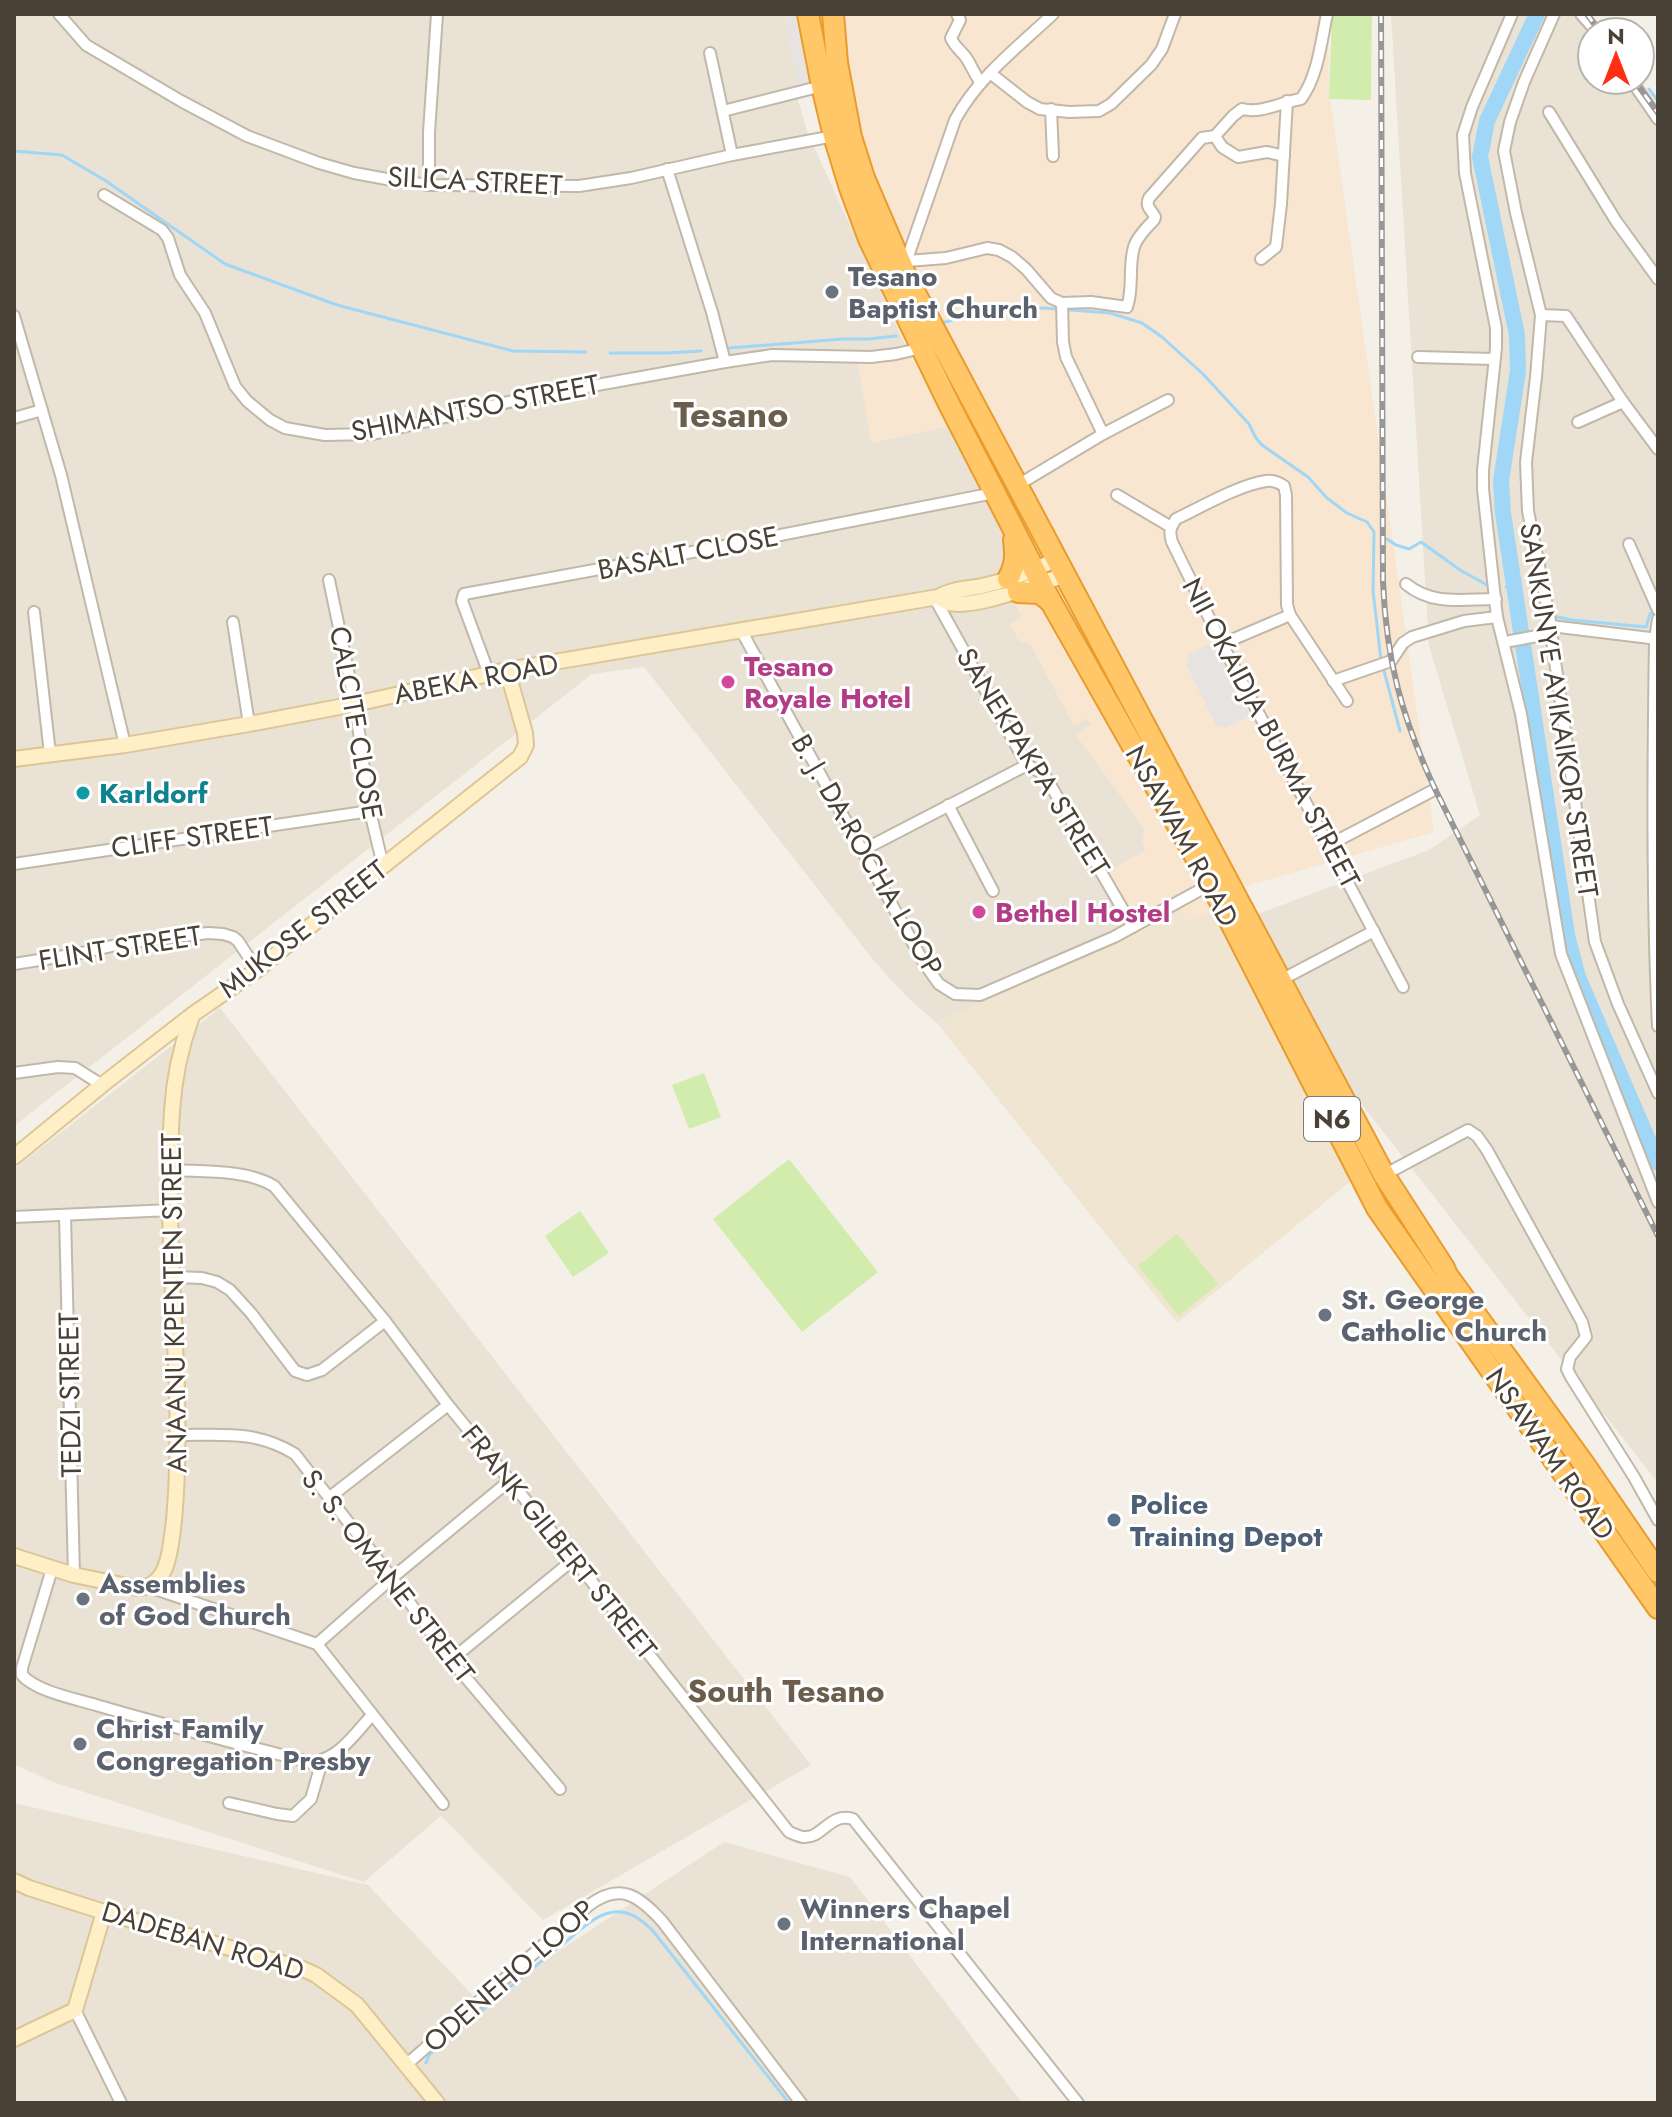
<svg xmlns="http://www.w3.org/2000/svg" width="1672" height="2117" font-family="Jost,sans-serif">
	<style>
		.residential { fill: #e9e2d5 }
		.commercial { fill: #f8e6d1 }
		.education { fill: #efe5d0 }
		.pitch { fill: #d2ecad }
		.parking { fill: #e6e3e0 }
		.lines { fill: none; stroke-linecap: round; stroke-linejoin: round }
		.stream { stroke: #a0d6f6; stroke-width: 3 }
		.river { stroke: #a0d6f6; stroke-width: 16 }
		.street-casing { stroke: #c1b8a9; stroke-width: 14 }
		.secondary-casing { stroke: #dcc696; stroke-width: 18 }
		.highway-casing { stroke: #e99c2d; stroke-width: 24 }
		.street { stroke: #fff; stroke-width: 10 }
		.secondary { stroke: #ffefc7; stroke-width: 14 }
		.highway { stroke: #ffc768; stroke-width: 20 }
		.rail-casing { stroke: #979797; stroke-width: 6 }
		.rail { stroke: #fff; stroke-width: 3; stroke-dasharray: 9; stroke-linecap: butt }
		.worship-dot { fill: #6b7280; stroke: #fff; stroke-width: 3 }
		.hotel-dot { fill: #d1479c; stroke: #fff; stroke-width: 3 }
		.culture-dot { fill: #0f9aa8; stroke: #fff; stroke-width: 3 }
		.service-dot { fill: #5c6f8a; stroke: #fff; stroke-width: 3 }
		.labels { text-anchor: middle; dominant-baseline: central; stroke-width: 6; stroke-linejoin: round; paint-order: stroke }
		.shield { fill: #fff; stroke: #807a72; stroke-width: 2 }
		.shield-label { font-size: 26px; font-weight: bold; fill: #494136 }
		.street-label { font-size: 28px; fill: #494136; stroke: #fff }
		.worship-label { font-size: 28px; font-weight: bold; fill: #5b616d; stroke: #fff; text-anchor: start }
		.hotel-label { font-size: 28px; font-weight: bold; fill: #b23c85; stroke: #fff; text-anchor: start }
		.culture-label { font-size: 28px; font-weight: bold; fill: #0d838f; stroke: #fff; text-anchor: start }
		.service-label { font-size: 28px; font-weight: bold; fill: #4e5e75; stroke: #fff; text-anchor: start }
		.quarter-label { font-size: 32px; font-weight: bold; fill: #6c5e4c; stroke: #fff }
		.district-label { font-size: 36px; font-weight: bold; fill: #6c5e4c; stroke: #fff }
	</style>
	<rect width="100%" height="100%" fill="#f5f0e7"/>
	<g class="residential">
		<path d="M14 14H784L798 85 796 93 808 134 907 349 871 443 949 426 983 488 1011 549 1022 618 1011 625 1019 641 1030 643 1074 725 1088 718 1092 724 1077 735 1145 830 1142 843 1147 849 1136 929 937 1023 907 997 874 961 644 667 592 674 14 1126Z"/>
		<path d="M1391 14H1589L1601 32H1592V80H1635L1658 112V1483L1223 927 1429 850 1480 815 1429 646Z"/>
		<path d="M220 1008 811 1765 543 1920 441 1816 364 1882 53 1782 14 1764V1169Z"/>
		<path d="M14 1803 368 1885 480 2003 724 1842 850 1877 1022 2103H14Z"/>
	</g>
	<g class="commercial">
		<path d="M840 14H1328L1329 91 1434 832 1243 887 1015 464 899 234 864 148 845 73Z"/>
		<path d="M907 349 949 426 871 443 856 354Z"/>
		<path d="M1033 594 1063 649 1214 910 1187 921 1180 908 1136 929 1106 873 1146 850 1142 843 1145 830 1076 735 1092 724 1089 718 1074 725 1030 643 1019 641 1010 624 1022 618 1013 600Z"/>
	</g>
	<path class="education" d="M1180 908 1187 921 1214 910 1351 1181 1177 1323 937 1023Z"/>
	<g class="pitch">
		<path d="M1332 14H1372L1371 100 1329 99Z"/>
		<path d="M704 1073 721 1117 689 1129 672 1085Z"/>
		<path d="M789 1159 878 1272 802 1332 713 1219Z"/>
		<path d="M580 1211 609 1253 573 1277 545 1236Z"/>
		<path d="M1177 1234 1218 1284 1179 1316 1138 1266Z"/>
	</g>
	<g class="parking">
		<path d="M784 14H796L810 83 798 85Z"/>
		<path d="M1214 642 1250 716 1225 728 1222 724 1217 727 1185 662 1189 660 1187 655Z"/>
	</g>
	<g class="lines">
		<g class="stream">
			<path d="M1649 89 1658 101"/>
			<path d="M14 151 62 155 106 181 225 264 337 305 513 351 586 352"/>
			<path d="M1615 211 1658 270"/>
			<path d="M945 322 1001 309 1044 308 1110 313 1142 323 1162 337 1203 374 1249 424 1256 438 1262 445 1308 477 1327 498 1347 513 1367 522 1374 532 1373 591 1381 660"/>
			<path d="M1578 323 1594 350"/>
			<path d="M729 348 843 339H868L896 336"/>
			<path d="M610 353H665L701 351"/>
			<path d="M1387 539 1396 545 1409 549 1421 542 1460 570 1489 586"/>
			<path d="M1506 587H1515"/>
			<path d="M1553 616 1572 620 1646 627 1650 614 1654 611"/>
			<path d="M1383 667 1400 731"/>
			<path d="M426 2063 429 2055C473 2018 517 1980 563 1944 577 1933 592 1917 609 1913 627 1908 641 1919 653 1931L789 2103"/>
		</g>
		<path class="river" d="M1537 14 1487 121 1480 157 1517 335 1518 371 1501 481 1503 513 1567 935 1578 977 1658 1163"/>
		<defs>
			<g id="street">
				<path d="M59 14 86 45 181 101 247 136 319 163 354 173 392 180 429 185 579 186 631 178 732 155 834 136"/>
				<path d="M957 14 960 20 951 38C955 48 962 51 967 59 972 67 975 75 981 83"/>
				<path d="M1512 14 1472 107 1463 135 1465 173 1496 328V348L1483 470V489L1497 617 1521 714 1561 954 1658 1202"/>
				<path d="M1554 14 1524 82 1510 122 1504 151 1516 213 1541 315 1536 377 1526 462 1528 511 1551 626 1553 647 1595 942 1618 1004 1658 1093"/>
				<path d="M1581 14 1597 32"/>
				<path d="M710 53 732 155"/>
				<path d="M990 73 1027 102 1040 109 1069 112 1099 111 1111 104 1151 65 1162 49 1175 14"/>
				<path d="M1631 80 1658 119"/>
				<path d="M1051 109 1053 156"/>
				<path d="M723 111 822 86"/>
				<path d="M1549 112 1616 221 1658 279"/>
				<path d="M1215 136 1222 147 1238 157 1267 152 1284 156"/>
				<path d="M667 169 712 312 725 362"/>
				<path d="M429 185V132L437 14"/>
				<path d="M104 195 162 230 168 238 180 275 205 313 235 386 247 401 270 420 285 428 325 435 373 434 530 397 725 362 772 355 871 357 896 354 922 348"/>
				<path d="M1261 259 1276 247 1281 204 1287 101"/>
				<path d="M907 261 946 258 987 248 999 250 1012 257 1026 269 1051 298 1062 303 1091 302 1127 307C1134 287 1128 267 1134 247 1137 237 1147 227 1154 220L1155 217C1151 209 1145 207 1149 198L1202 138 1215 136 1233 116 1242 109C1262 114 1281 102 1301 99 1318 76 1321 42 1327 14"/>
				<path d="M905 265 955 120C978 77 1018 47 1053 14"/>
				<path d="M1062 303 1063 342 1066 357 1103 434"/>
				<path d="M1541 315 1566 316 1623 402 1658 449"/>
				<path d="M14 316 61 475 125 745"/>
				<path d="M1418 357 1494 359"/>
				<path d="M14 418 42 410"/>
				<path d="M1578 422 1623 402"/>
				<path d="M1018 485 1103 434 1168 400"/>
				<path d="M1117 495 1171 527"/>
				<path d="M1629 544 1658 610"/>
				<path d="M329 580 355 704 370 811 383 866"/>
				<path d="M1406 584C1433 606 1462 599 1496 599"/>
				<path d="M934 597 1027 765 1044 774 1133 927"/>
				<path d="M34 612 50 754"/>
				<path d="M1658 619 1655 639C1653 768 1652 897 1658 1026"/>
				<path d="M233 622 249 724"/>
				<path d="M1551 626 1658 639"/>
				<path d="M742 632 924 963 939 984 955 994 980 995 1114 937 1211 884"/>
				<path d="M1510 641 1543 635"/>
				<path d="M1222 644 1290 615"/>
				<path d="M489 674 462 601 464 594 714 548 994 493"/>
				<path d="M1333 681 1391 661 1403 643 1412 637 1464 621 1497 617"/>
				<path d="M1347 701 1290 615 1287 605 1286 495 1284 486C1278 482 1273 480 1266 481 1239 485 1201 507 1176 519 1170 528 1169 532 1172 542L1222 644 1403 987"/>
				<path d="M948 805 993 891"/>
				<path d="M1329 845 1432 791"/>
				<path d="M863 850 1027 765"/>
				<path d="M14 864 370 811"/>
				<path d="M14 964 77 954 125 943 208 933 223 934 233 937 238 941 257 970"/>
				<path d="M1281 980 1374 931"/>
				<path d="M14 1073 58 1067 75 1068 102 1085"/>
				<path d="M170 1170C204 1172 245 1169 274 1186L385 1321 448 1405 574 1559 789 1832C791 1833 801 1837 803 1837 823 1839 829 1812 853 1819L1078 2103"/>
				<path d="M1384 1175 1468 1130 1477 1136 1487 1150 1582 1322 1586 1337 1570 1357 1567 1369 1571 1377 1634 1477 1658 1520"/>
				<path d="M65 1215 74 1575"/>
				<path d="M14 1217 171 1210"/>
				<path d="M173 1277 202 1278 217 1282 230 1290 251 1313 295 1371 307 1375 322 1370 385 1321"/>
				<path d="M179 1435C222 1435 256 1430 295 1454L392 1578 451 1660 560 1789"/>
				<path d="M330 1497 448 1405"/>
				<path d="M52 1569 22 1668V1675C35 1691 76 1699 96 1705 167 1726 240 1744 312 1763 340 1757 353 1736 372 1715"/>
				<path d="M149 1587 317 1644 443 1804"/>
				<path d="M317 1644 392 1578 509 1481"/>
				<path d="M451 1660 574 1559"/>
				<path d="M229 1803 277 1814 293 1816 311 1799 322 1761"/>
				<path d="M75 2010 121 2103"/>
				<path d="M407 2064 588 1906C620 1881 639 1896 662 1921L801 2103"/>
			</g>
			<g id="secondary">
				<path d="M938 597C939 598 947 602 949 603 976 609 1037 584 1065 575"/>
				<path d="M14 759 125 745 249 724 355 704 507 670 938 597C952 589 967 589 982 586 1008 580 1033 572 1056 559"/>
				<path d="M14 1157 102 1085 192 1015 257 970 383 866 520 757 526 745 525 733 507 670"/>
				<path d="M14 1556 74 1575 137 1588C150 1588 160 1580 165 1568 171 1553 172 1536 174 1520 178 1478 178 1435 177 1392 174 1299 166 1204 172 1111 174 1078 181 1046 192 1016"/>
				<path d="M14 1881 29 1888 104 1912 303 1969 316 1975 357 2005 437 2103"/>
				<path d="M14 2039 75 2010 104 1912"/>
			</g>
			<g id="highway">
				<path d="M808 14 822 86 834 136 850 188 869 239 949 404 1051 602 1211 884 1377 1208 1658 1608"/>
				<path d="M833 14 837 63 851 137 864 178 907 278 1384 1175 1444 1268 1447 1275 1584 1464 1658 1572"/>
				<path d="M1008 579C1016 565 1016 555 1014 540"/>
				<path d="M1018 592 1040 593 1051 602"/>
			</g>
		</defs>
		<use href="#street" class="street-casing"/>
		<use href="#secondary" class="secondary-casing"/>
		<use href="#highway" class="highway-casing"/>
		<use href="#street" class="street"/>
		<use href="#secondary" class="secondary"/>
		<use href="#highway" class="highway"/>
		<defs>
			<g id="rail">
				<path d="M1381 14 1383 581C1386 660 1402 718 1435 789L1658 1236"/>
				<path d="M1587 14 1600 32"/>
				<path d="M1634 80 1658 113"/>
			</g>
		</defs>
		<use href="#rail" class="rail-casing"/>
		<use href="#rail" class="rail"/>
	</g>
	<g class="worship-dot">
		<circle cx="832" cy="292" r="8"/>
		<circle cx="1325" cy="1315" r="8"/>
		<circle cx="83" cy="1599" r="8"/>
		<circle cx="80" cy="1744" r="8"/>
		<circle cx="784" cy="1924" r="8"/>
	</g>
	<g class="hotel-dot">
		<circle cx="728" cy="682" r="8"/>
		<circle cx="979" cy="912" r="8"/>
	</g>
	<circle class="culture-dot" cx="83" cy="793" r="8"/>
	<circle class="service-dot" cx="1114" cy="1520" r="8"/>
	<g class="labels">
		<rect class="shield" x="1304" y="1097" width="56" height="44" rx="6"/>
		<g class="shield-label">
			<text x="1332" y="1119">N6</text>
		</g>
		<g class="street-label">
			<text transform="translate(475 181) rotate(3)">SILICA STREET</text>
			<text transform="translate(475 408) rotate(-11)">SHIMANTSO STREET</text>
			<text transform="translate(688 553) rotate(-11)">BASALT CLOSE</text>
			<text transform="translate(476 679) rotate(-11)">ABEKA ROAD</text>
			<text transform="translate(1559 710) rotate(81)">SANKUNYE AYIKAIKOR STREET</text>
			<text transform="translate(356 723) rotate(80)">CALCITE CLOSE</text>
			<text transform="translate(1271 733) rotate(62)">NII OKAIDJA BURMA STREET</text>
			<text transform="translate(1033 762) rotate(58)">SANEKPAKPA STREET</text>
			<text transform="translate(1182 836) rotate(61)">NSAWAM ROAD</text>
			<text transform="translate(192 837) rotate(-8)">CLIFF STREET</text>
			<text transform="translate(867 855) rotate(60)">B. J. DA-ROCHA LOOP</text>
			<text transform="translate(303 929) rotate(-38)">MUKOSE STREET</text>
			<text transform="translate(120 948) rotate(-9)">FLINT STREET</text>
			<text transform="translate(174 1303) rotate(-91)">ANAANU KPENTEN STREET</text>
			<text transform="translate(70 1395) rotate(-91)">TEDZI STREET</text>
			<text transform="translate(1550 1454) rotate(55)">NSAWAM ROAD</text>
			<text transform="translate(559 1542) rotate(51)">FRANK GILBERT STREET</text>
			<text transform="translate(388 1576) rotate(52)">S. S. OMANE STREET</text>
			<text transform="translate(203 1941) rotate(17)">DADEBAN ROAD</text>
			<text transform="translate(509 1976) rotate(-41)">ODENEHO LOOP</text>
		</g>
		<g class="worship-label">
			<text x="848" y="276">Tesano<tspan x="848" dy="32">Baptist Church</tspan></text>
			<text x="1341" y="1299">St. George<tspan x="1341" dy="32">Catholic Church</tspan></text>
			<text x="99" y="1583">Assemblies<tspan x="99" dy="32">of God Church</tspan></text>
			<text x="96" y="1728">Christ Family<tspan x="96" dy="32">Congregation Presby</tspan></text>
			<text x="800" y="1908">Winners Chapel<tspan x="800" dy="32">International</tspan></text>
		</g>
		<g class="hotel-label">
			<text x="744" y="666">Tesano<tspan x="744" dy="32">Royale Hotel</tspan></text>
			<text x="995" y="912">Bethel Hostel</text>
		</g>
		<g class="culture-label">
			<text x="99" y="793">Karldorf</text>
		</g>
		<g class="service-label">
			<text x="1130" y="1504">Police<tspan x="1130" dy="32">Training Depot</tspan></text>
		</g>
		<g class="quarter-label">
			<text x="786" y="1691">South Tesano</text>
		</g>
		<g class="district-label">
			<text x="731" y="414">Tesano</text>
		</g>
	</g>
	<rect width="1672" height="2117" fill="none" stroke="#494136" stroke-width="32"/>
	<g transform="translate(1616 56)"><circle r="38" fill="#ffffff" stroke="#b6b3af" stroke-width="2"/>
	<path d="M0-6L14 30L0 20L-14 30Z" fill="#ff2e14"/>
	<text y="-12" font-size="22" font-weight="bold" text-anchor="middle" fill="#494136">N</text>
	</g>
</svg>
